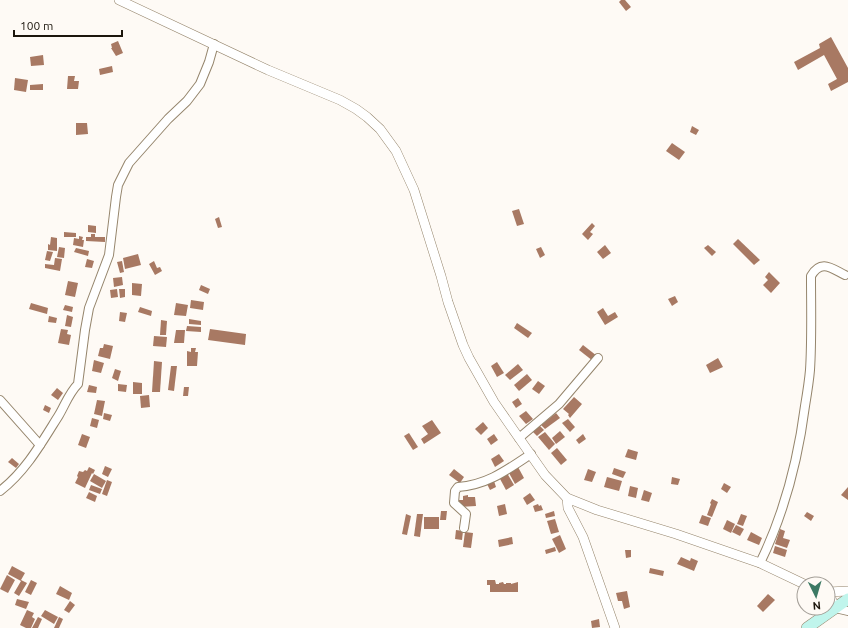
<svg xmlns="http://www.w3.org/2000/svg" width="848" height="628" font-family="Ubuntu,sans-serif">
	<style>
		.building { fill: #a87963 }
		.lines { fill: none; stroke-linecap: round; stroke-linejoin: round }
		.minor-casing { stroke: #95856c; stroke-width: 10 }
		.tertiary-casing { stroke: #95856c; stroke-width: 10 }
		.secondary-casing { stroke: #95856c; stroke-width: 12 }
		.minor { stroke: #fff; stroke-width: 8 }
		.tertiary { stroke: #fff; stroke-width: 9 }
		.secondary { stroke: #c0f5ec; stroke-width: 11 }
	</style>
	<rect width="100%" height="100%" fill="#fefaf5"/>
	<g class="building">
		<path d="M621 0H625L631 7 626 11 619 2Z"/>
		<path d="M831 37 848 68V82L831 91 828 84 837 79 824 55 798 70 794 62 820 48 819 44Z"/>
		<path d="M118 41 123 53 116 56 111 48H112L111 44Z"/>
		<path d="M43 55 44 65 31 66 30 57Z"/>
		<path d="M112 66 113 72 100 75 99 69Z"/>
		<path d="M68 76H75L74 81H79L78 89H67Z"/>
		<path d="M15 78 28 80 26 92 14 90Z"/>
		<path d="M43 84V90H30V85Z"/>
		<path d="M76 123H87L88 134 76 135Z"/>
		<path d="M692 126 699 130 696 135 690 132Z"/>
		<path d="M672 143 685 152 679 160 666 151Z"/>
		<path d="M519 209 524 224 517 226 512 211Z"/>
		<path d="M219 217 222 227 218 228 215 219Z"/>
		<path d="M592 223 595 226 590 232 593 234 588 240 582 234Z"/>
		<path d="M88 225 96 226V233L88 232Z"/>
		<path d="M64 232 76 233V237H64Z"/>
		<path d="M91 234H95V237H105V242L86 241V237H91Z"/>
		<path d="M79 236 83 237 82 240H84L83 247 73 245 74 238 79 239Z"/>
		<path d="M51 237 57 238V251L48 250V244L50 245Z"/>
		<path d="M738 239 760 260 754 265 733 244Z"/>
		<path d="M605 245 611 253 603 259 597 252Z"/>
		<path d="M708 245 716 252 712 256 704 248Z"/>
		<path d="M59 247 65 248 64 258 57 257Z"/>
		<path d="M541 247 545 255 540 258 536 249Z"/>
		<path d="M76 248 89 251 88 256 74 252Z"/>
		<path d="M47 251 53 252 50 261 45 260Z"/>
		<path d="M138 254 141 265 125 269 123 258Z"/>
		<path d="M55 258 62 259 60 271 45 268V264L54 265Z"/>
		<path d="M87 259 94 261 92 268 85 267Z"/>
		<path d="M122 261 124 272 120 273 117 262Z"/>
		<path d="M154 261 157 268 160 267 162 271 155 275 149 264Z"/>
		<path d="M769 272 780 283 771 293 763 285 768 280 765 277Z"/>
		<path d="M122 277 123 285 114 287 113 278Z"/>
		<path d="M68 281 78 283 75 297 65 295Z"/>
		<path d="M132 283 142 284 141 296 132 295Z"/>
		<path d="M201 285 210 289 208 294 199 290Z"/>
		<path d="M117 289 118 297 111 298 110 290Z"/>
		<path d="M119 289H125V297L120 298Z"/>
		<path d="M675 296 678 302 672 306 668 299Z"/>
		<path d="M191 300 204 302 203 310 190 308Z"/>
		<path d="M31 303 48 308 47 314 29 309Z"/>
		<path d="M176 303 188 305 186 316 174 315Z"/>
		<path d="M65 305 73 307 72 312 63 310Z"/>
		<path d="M140 307 152 311 151 316 138 312Z"/>
		<path d="M603 308 608 316 615 312 618 317 605 325 597 312Z"/>
		<path d="M120 312 127 313 125 322 119 321Z"/>
		<path d="M67 315 73 317 71 327 65 326Z"/>
		<path d="M49 316 57 318 56 323 48 322Z"/>
		<path d="M189 319 201 321V325L189 324Z"/>
		<path d="M161 320 167 321 166 335H160Z"/>
		<path d="M517 323 532 333 528 338 514 328Z"/>
		<path d="M187 326 201 327V332L186 331Z"/>
		<path d="M61 329 68 330 67 334 71 335 69 345 58 343Z"/>
		<path d="M210 329 246 334 245 345 208 340Z"/>
		<path d="M176 330H185L184 343H174Z"/>
		<path d="M154 336 167 337 166 347 153 346Z"/>
		<path d="M104 344 113 346 110 359 98 356 100 348H103Z"/>
		<path d="M583 345 597 356 593 361 579 350Z"/>
		<path d="M191 348H196L195 352H198L197 366H187V351L191 352Z"/>
		<path d="M718 358 723 367 710 373 706 365Z"/>
		<path d="M94 360 104 363 101 373 92 371Z"/>
		<path d="M154 361 162 362 160 392H152Z"/>
		<path d="M497 362 504 373 497 377 491 366Z"/>
		<path d="M518 364 523 370 510 380 505 375Z"/>
		<path d="M171 366H177L174 391 168 390Z"/>
		<path d="M115 369 121 371 118 381 112 378Z"/>
		<path d="M527 374 532 380 519 391 514 385Z"/>
		<path d="M538 381 545 386 539 394 532 389Z"/>
		<path d="M133 382 142 383V394H133Z"/>
		<path d="M118 384 127 385 126 392 118 391Z"/>
		<path d="M89 385 97 387 96 393 87 392Z"/>
		<path d="M184 387H189L188 396H183Z"/>
		<path d="M57 388 63 393 58 400 51 395Z"/>
		<path d="M149 395 150 407 141 408 140 396Z"/>
		<path d="M574 397 582 404 570 418 568 415 569 414 563 409Z"/>
		<path d="M518 398 522 404 516 408 512 402Z"/>
		<path d="M97 400 105 401 102 416 94 414Z"/>
		<path d="M45 405 51 408 49 413 43 410Z"/>
		<path d="M526 411 533 419 526 424 519 416Z"/>
		<path d="M104 413 112 415 110 421 103 419Z"/>
		<path d="M556 413 560 418 545 429 541 425Z"/>
		<path d="M92 418 99 420 97 428 90 426Z"/>
		<path d="M568 419 575 427 570 432 562 423Z"/>
		<path d="M432 420 441 433 424 444 421 439 428 434 422 426Z"/>
		<path d="M483 422 488 428 481 435 475 429Z"/>
		<path d="M539 425 544 430 537 436 532 431Z"/>
		<path d="M560 431 565 437 556 444 552 438Z"/>
		<path d="M545 432 555 444 549 450 538 437Z"/>
		<path d="M409 433 418 447 413 450 404 436Z"/>
		<path d="M82 434 90 437 86 448 78 445Z"/>
		<path d="M494 434 498 440 491 445 487 439Z"/>
		<path d="M583 434 586 439 579 444 576 440Z"/>
		<path d="M557 448 567 460 561 465 551 453Z"/>
		<path d="M628 449 638 452 636 460 625 457Z"/>
		<path d="M499 454 504 461 495 467 491 459Z"/>
		<path d="M12 458 19 464 16 468 8 462Z"/>
		<path d="M105 466 112 469 108 477 102 474Z"/>
		<path d="M89 467 95 470 93 474 92 473 85 488 75 483 78 477 77 476 79 471 83 472 85 470 87 471Z"/>
		<path d="M518 467 524 478 515 484 509 473Z"/>
		<path d="M614 468 626 472 623 478 612 474Z"/>
		<path d="M454 469 464 477 460 483 449 475Z"/>
		<path d="M588 469 596 472 592 482 584 480Z"/>
		<path d="M507 473 514 485 506 490 499 477Z"/>
		<path d="M94 474 106 481 102 488 90 481Z"/>
		<path d="M607 477 622 481 619 491 604 487Z"/>
		<path d="M672 477 680 479 678 485 671 484Z"/>
		<path d="M107 480 112 482 107 496 102 494Z"/>
		<path d="M494 481 496 487 490 490 487 484Z"/>
		<path d="M724 483 731 487 727 493 721 489Z"/>
		<path d="M91 485 102 489 100 494 89 490Z"/>
		<path d="M630 486 638 488 636 498 628 496Z"/>
		<path d="M848 487V500L841 495Z"/>
		<path d="M644 490 652 493 649 502 641 500Z"/>
		<path d="M89 492 97 496 95 502 86 498Z"/>
		<path d="M530 493 535 500 527 505 523 498Z"/>
		<path d="M468 495V497H475L476 506 459 507V500H463V496Z"/>
		<path d="M712 499 718 502 712 517 707 515 711 504 710 503Z"/>
		<path d="M505 504 507 514 499 516 497 506Z"/>
		<path d="M538 504 539 506 541 505 543 510 535 512 533 506Z"/>
		<path d="M441 511H447L446 520H440Z"/>
		<path d="M554 511 555 516 546 518 545 514Z"/>
		<path d="M807 512 814 516 811 521 804 516Z"/>
		<path d="M406 514 411 516 407 535 402 534Z"/>
		<path d="M417 514H423L420 537 414 536Z"/>
		<path d="M741 514 747 516 743 526 737 524Z"/>
		<path d="M702 515 711 518 708 526 699 523Z"/>
		<rect x="424" y="517" width="15" height="12"/>
		<path d="M555 519 559 532 551 534 547 521Z"/>
		<path d="M727 520 735 524 731 533 723 529Z"/>
		<path d="M736 525 744 529 740 536 732 532Z"/>
		<path d="M780 529 785 531 783 538 790 540 787 548 775 544Z"/>
		<path d="M456 530 463 531 462 540 455 539Z"/>
		<path d="M465 532 473 533 471 548 463 547Z"/>
		<path d="M751 532 762 538 759 545 747 540Z"/>
		<path d="M560 535 566 549 559 553 552 539Z"/>
		<path d="M512 537 513 544 499 547 498 540Z"/>
		<path d="M775 546 787 550 785 557 773 553Z"/>
		<path d="M555 547 556 551 546 554 545 550Z"/>
		<path d="M625 550H631V557L626 558Z"/>
		<path d="M681 557 690 561 691 558 698 561 694 571 677 564Z"/>
		<path d="M12 566 25 573 21 580 27 583 19 596 14 593 21 581 8 574Z"/>
		<path d="M650 568 664 571 663 576 649 573Z"/>
		<path d="M7 575 15 580 8 593 0 589Z"/>
		<path d="M31 580 37 583 31 595 25 592Z"/>
		<path d="M487 580H495L496 584H499V583L503 582 504 584H506V583H511V584L518 582V592H490V585H487Z"/>
		<path d="M60 586 72 593 69 600 56 594Z"/>
		<path d="M627 591 630 607 624 609 622 601H618L616 593Z"/>
		<path d="M768 594 775 600 763 612 757 606Z"/>
		<path d="M17 599 29 602 26 609 15 605Z"/>
		<path d="M70 601 75 605 69 613 64 610Z"/>
		<path d="M27 610 34 613 32 617 35 619 31 628H26L20 625Z"/>
		<path d="M45 610 58 617 54 624 41 616Z"/>
		<path d="M38 617 42 619 38 628H32Z"/>
		<path d="M59 617 63 619 59 628H54Z"/>
		<path d="M599 619 600 627 592 628 591 621Z"/>
	</g>
	<g class="lines">
		<defs>
			<g id="minor">
				<path d="M0 400 40 445"/>
				<path d="M519 438 559 404 598 358"/>
				<path d="M0 491C26 471 42 442 59 415 65 405 69 393 78 384L85 330 89 308 109 255 116 197 118 185 129 163 168 119 187 101 200 84 209 62 214 44"/>
				<path d="M464 528 466 514 454 503 455 491 458 487C487 485 507 470 531 454"/>
				<path d="M760 563C784 514 798 460 805 406 807 394 809 382 810 370 812 339 811 307 811 276 821 259 831 268 845 275"/>
				<path d="M835 608 848 611"/>
			</g>
			<g id="tertiary">
				<path d="M119 0 268 70 340 100 356 109 367 117 380 129 396 151 414 190 441 276 448 302 463 345 469 358 494 402 519 438 545 475 567 498 597 510 676 534 760 563 804 584"/>
				<path d="M567 498 568 508 583 537 615 628"/>
				<path d="M828 592 848 591"/>
				<path d="M828 596 831 598 835 608"/>
			</g>
			<path id="secondary" d="M807 628 848 599"/>
		</defs>
		<use href="#minor" class="minor-casing"/>
		<use href="#tertiary" class="tertiary-casing"/>
		<use href="#secondary" class="secondary-casing"/>
		<use href="#minor" class="minor"/>
		<use href="#tertiary" class="tertiary"/>
		<use href="#secondary" class="secondary"/>
	</g>
	<g transform="translate(816 596) rotate(175)"><circle r="19" fill="#fefaf5" stroke="#a49f98"/>
	<path d="M0-3L7 15L0 10L-7 15Z" fill="#3c7964"/>
	<text y="-6" font-size="11" font-weight="bold" text-anchor="middle" fill="#1c160c">N</text>
	</g>
	<path d="M14 30v6h108v-6" fill="none" stroke="#1c160c" stroke-width="2"/>
	<text x="20" y="30" font-size="12" fill="#1c160c" stroke="#fefaf5" stroke-width="3" paint-order="stroke">100 m</text>
</svg>
